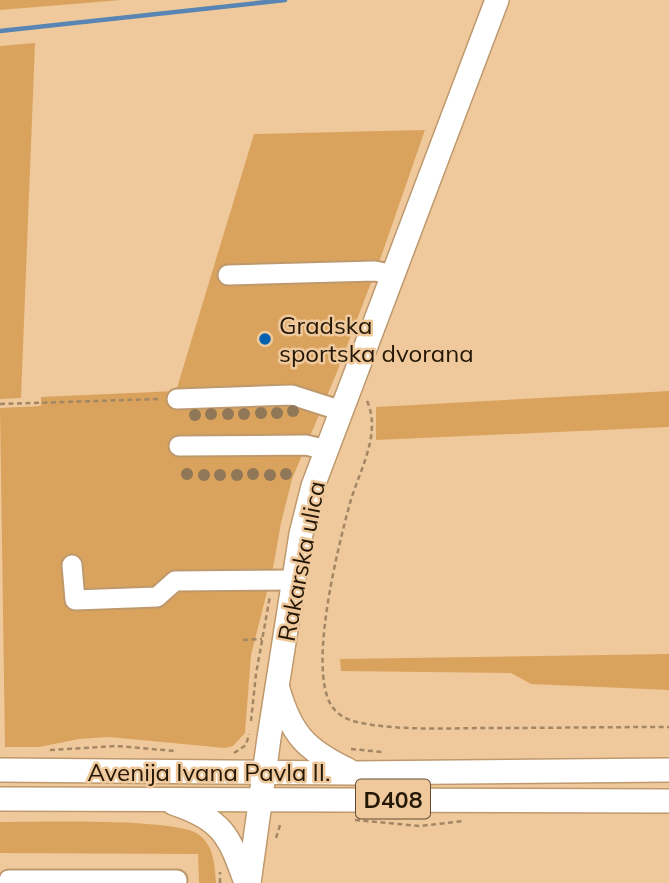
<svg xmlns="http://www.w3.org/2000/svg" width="669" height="883" font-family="Mulish,sans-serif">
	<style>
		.green { fill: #daa35d }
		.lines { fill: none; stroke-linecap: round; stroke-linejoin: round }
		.stream { stroke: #5885b3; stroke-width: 4.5 }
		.minor-casing { stroke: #be996d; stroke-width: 23 }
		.major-casing { stroke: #be996d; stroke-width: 26 }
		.path { stroke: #a38663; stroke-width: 2.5; stroke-dasharray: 5 3.5; stroke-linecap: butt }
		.minor { stroke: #fff; stroke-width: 19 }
		.major { stroke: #fff; stroke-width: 23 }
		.tree { fill: #907758 }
		.poi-dot { fill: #0362af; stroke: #efc99c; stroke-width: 2.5 }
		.labels { text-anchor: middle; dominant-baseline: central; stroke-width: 5; stroke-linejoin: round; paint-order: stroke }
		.shield { fill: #efc99c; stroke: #614c32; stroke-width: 2 }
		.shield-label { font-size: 23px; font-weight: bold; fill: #241705 }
		.poi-label { font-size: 24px; fill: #241705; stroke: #efc99c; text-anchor: start }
		.street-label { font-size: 24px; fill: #241705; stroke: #efc99c }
	</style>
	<rect width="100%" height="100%" fill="#efc99c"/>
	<g class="green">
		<path d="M0 0H121L0 10Z"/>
		<path d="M35 43 21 398 0 399V46Z"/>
		<path d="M425 130 382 254 337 372 292 479 281 523 273 568 251 655 245 733 233 746 225 748 109 737 79 739 39 747H5L0 408 41 406V397L176 391 254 134Z"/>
		<path d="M669 391V427L376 440V407Z"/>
		<path d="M669 654V690L531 684 511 673 341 671 340 659Z"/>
		<path d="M0 822C36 822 174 818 198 834 214 845 215 866 216 883H199L198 854 0 853Z"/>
	</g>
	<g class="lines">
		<path class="stream" d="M0 31 285 0"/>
		<defs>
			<g id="minor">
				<path d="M228 275 375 271 394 275"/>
				<path d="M177 399 292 395 342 411"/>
				<path d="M179 446 306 445 327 450"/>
				<path d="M72 565 75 600 157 597 175 581 294 580"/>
				<path d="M8 883 9 880H177"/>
			</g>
			<g id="major">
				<path d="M278 689C291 734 306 750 348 770"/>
				<path d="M0 770 354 773 669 770"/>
				<path d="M0 799 669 801"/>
				<path d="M173 803C223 820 229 835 246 883"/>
				<path d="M249 883 269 738 301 534 313 486 497 0"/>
			</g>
		</defs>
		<use href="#minor" class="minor-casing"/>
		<use href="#major" class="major-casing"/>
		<g class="path">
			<path d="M367 401C382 434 359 471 350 503 338 547 308 666 331 705 338 716 349 721 362 723 403 731 447 728 489 728 549 728 609 727 669 727"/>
			<path d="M0 404 159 399"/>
			<path d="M243 640 262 639"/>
			<path d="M251 721 256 674 270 596"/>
			<path d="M351 749 382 752"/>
			<path d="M50 750 116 746 176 751"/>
			<path d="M234 753 246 745 249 734"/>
			<path d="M355 820 420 826 463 821"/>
			<path d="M276 838 280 825"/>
			<path d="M220 883V872"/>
		</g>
		<use href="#minor" class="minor"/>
		<use href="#major" class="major"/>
	</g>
	<g class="tree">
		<circle cx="293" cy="411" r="6"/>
		<circle cx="261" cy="413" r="6"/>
		<circle cx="277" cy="413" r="6"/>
		<circle cx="211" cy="414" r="6"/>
		<circle cx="228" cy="414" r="6"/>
		<circle cx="244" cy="414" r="6"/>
		<circle cx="195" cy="415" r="6"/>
		<circle cx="187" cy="474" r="6"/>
		<circle cx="253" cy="474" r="6"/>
		<circle cx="286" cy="474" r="6"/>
		<circle cx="204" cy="475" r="6"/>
		<circle cx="220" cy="475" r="6"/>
		<circle cx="237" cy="475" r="6"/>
		<circle cx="270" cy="475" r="6"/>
	</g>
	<circle class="poi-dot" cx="265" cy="339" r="7"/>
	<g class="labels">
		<rect class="shield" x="356" y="779.5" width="74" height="39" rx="5"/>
		<g class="shield-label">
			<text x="393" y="799">D408</text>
		</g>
		<g class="poi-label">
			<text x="279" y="325">Gradska<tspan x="279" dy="28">sportska dvorana</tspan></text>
		</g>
		<g class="street-label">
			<text transform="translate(301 561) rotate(-79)">Rakarska ulica</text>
			<text x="209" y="772">Avenija Ivana Pavla II.</text>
		</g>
	</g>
</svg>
